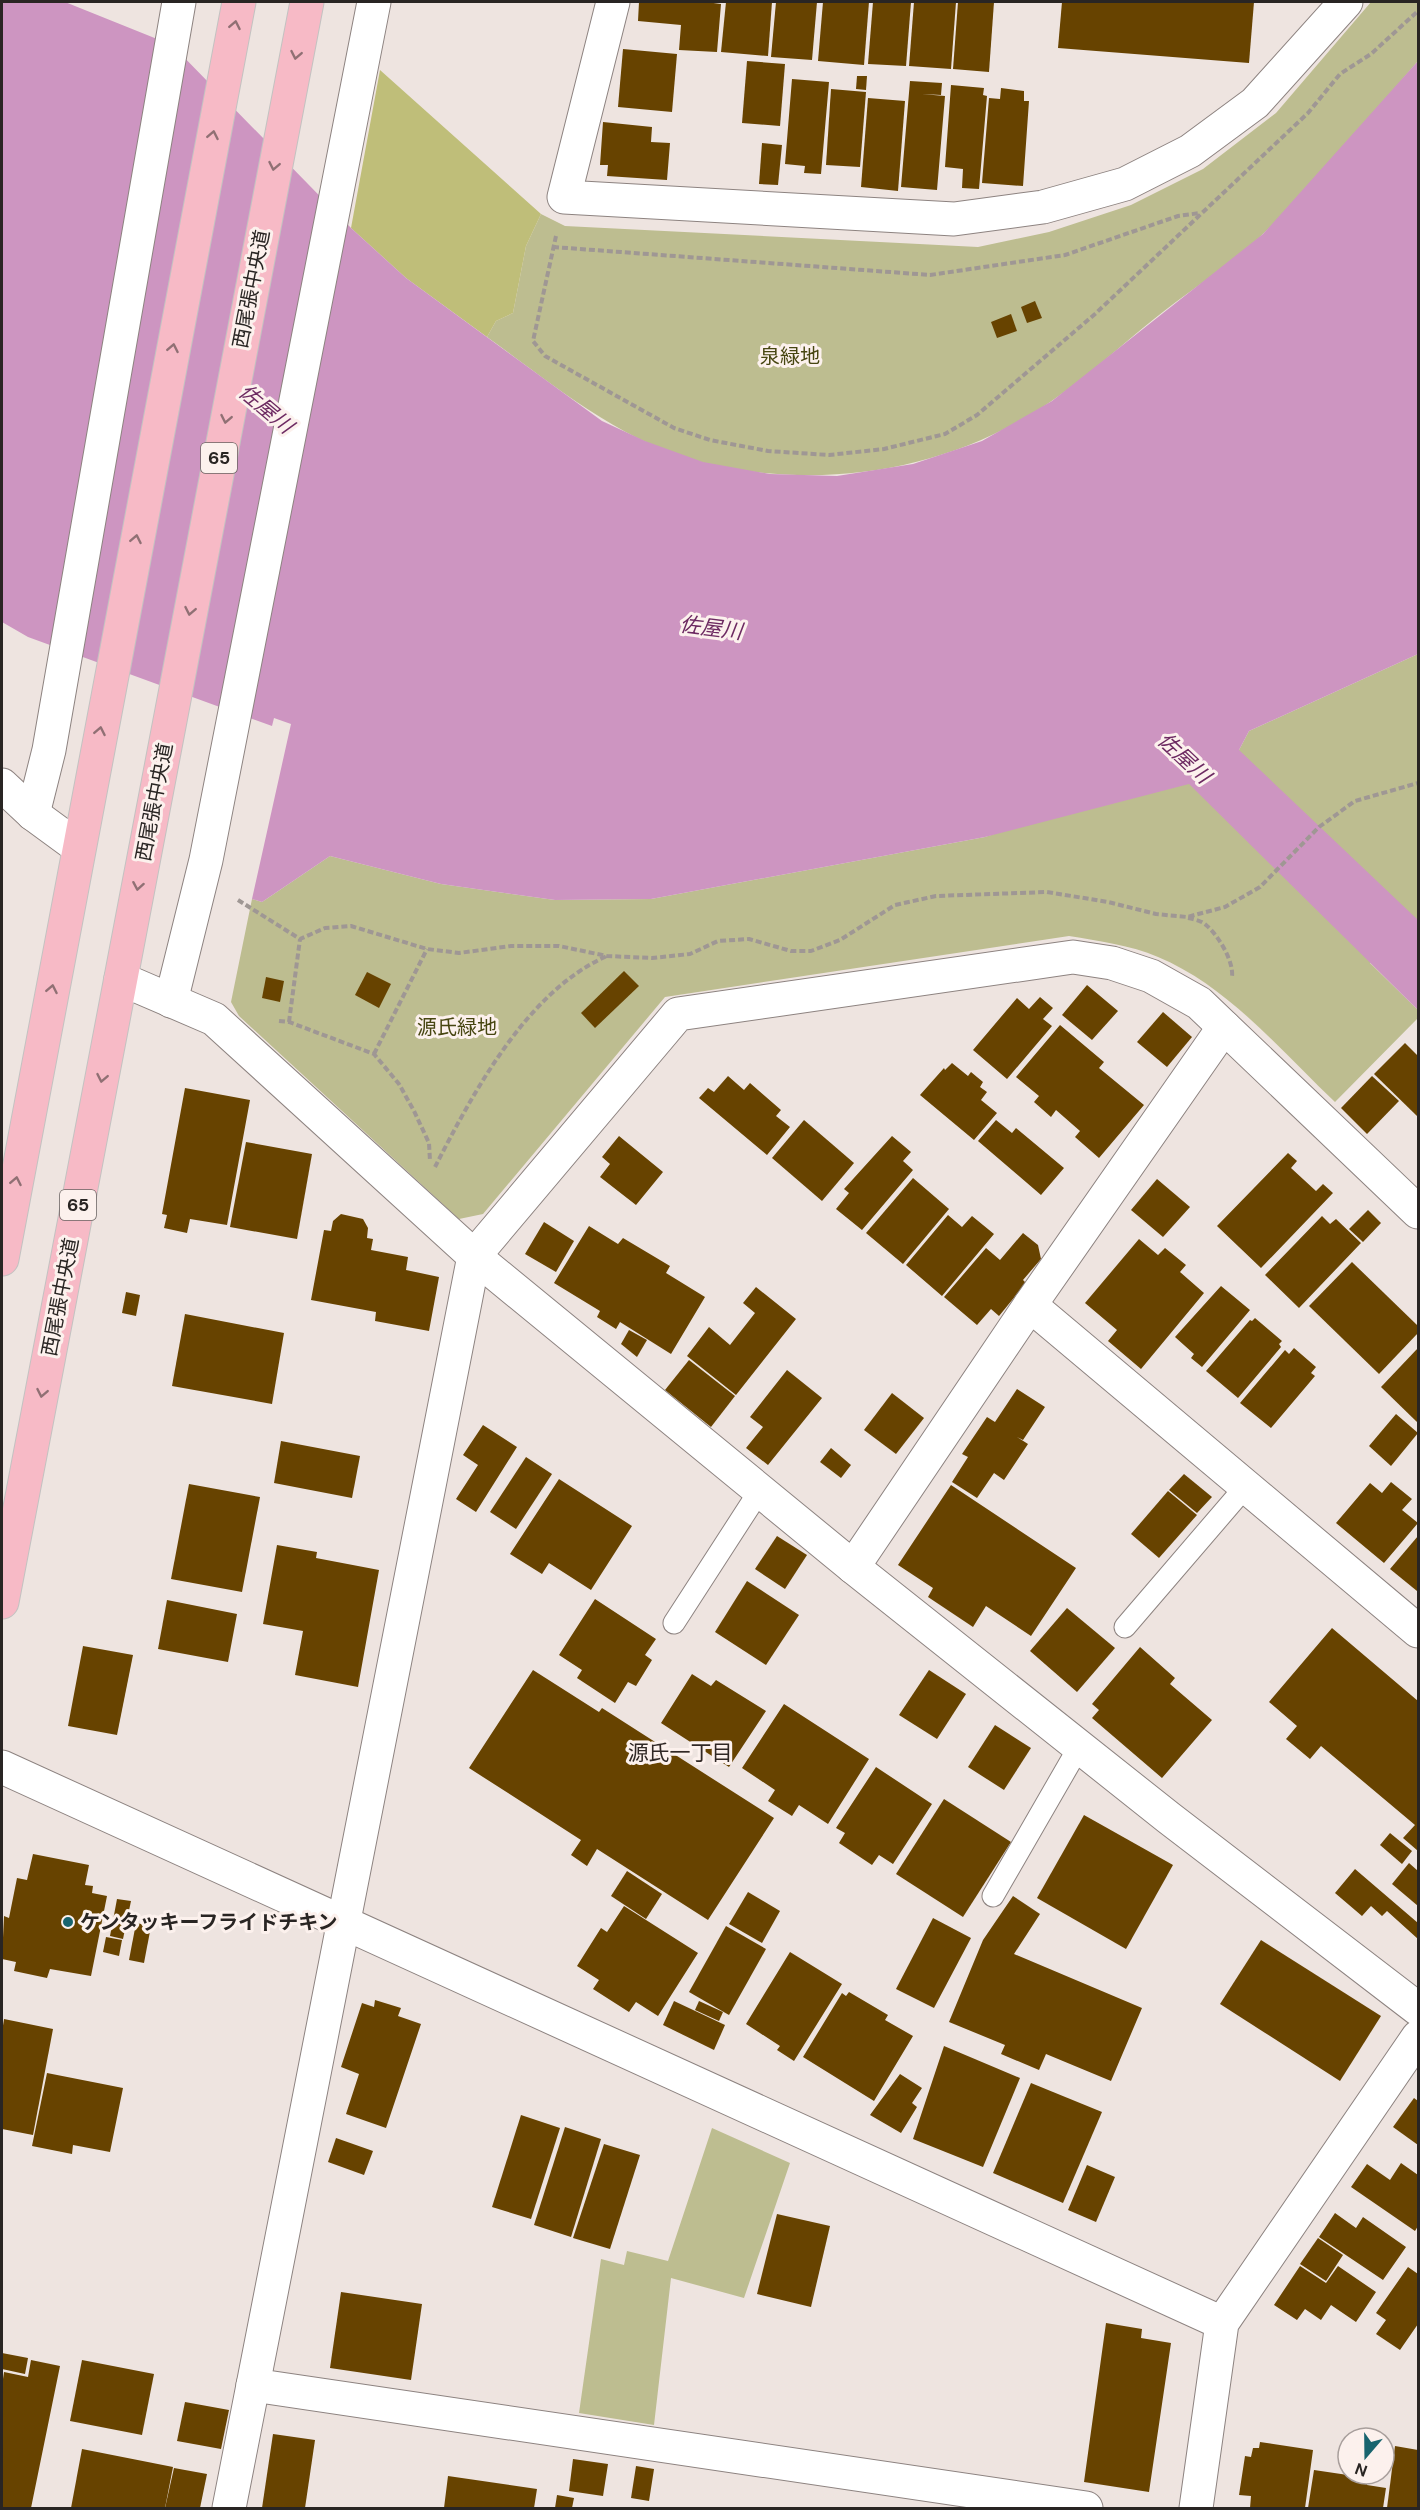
<svg xmlns="http://www.w3.org/2000/svg" width="1420" height="2510" font-family="'DM Sans','Noto Sans JP',sans-serif">
	<style>
		.green { fill: #bdbd90 }
		.forest { fill: #bfbe79 }
		.water { fill: #cd95c1 }
		.building { fill: #674300 }
		.lines { fill: none; stroke-linecap: round; stroke-linejoin: round }
		.service-casing { stroke: #8d8380; stroke-width: 23 }
		.minor-casing { stroke: #8d8380; stroke-width: 35 }
		.tertiary-casing { stroke: #8d8380; stroke-width: 35 }
		.primary-casing { stroke: #c3c2c1; stroke-width: 35 }
		.path { stroke: #9f9794; stroke-width: 4; stroke-dasharray: 6 3; stroke-linecap: butt }
		.service { stroke: #fff; stroke-width: 21 }
		.minor { stroke: #fff; stroke-width: 33 }
		.tertiary { stroke: #fff; stroke-width: 33 }
		.primary { stroke: #f7bac6; stroke-width: 33 }
		.oneway { stroke: #907074 }
		.poi-dot { fill: #18646e; stroke: #fcf1ed; stroke-width: 2 }
		.labels { text-anchor: middle; dominant-baseline: central; stroke-width: 6; stroke-linejoin: round; paint-order: stroke }
		.shield { fill: #fcf1ed; stroke: #686260; stroke-width: 1.5 }
		.shield-label { font-size: 18px; font-weight: bold; fill: #292523 }
		.street-label { font-size: 20px; fill: #292523; stroke: #fcf1ed }
		.park-label { font-size: 20px; fill: #474611; stroke: #fcf1ed }
		.poi-label { font-size: 20px; font-weight: bold; fill: #292523; stroke: #fcf1ed; text-anchor: start }
		.water-label { font-size: 21px; font-style: italic; fill: #6d2a62; stroke: #fcf1ed }
		.neighbourhood-label { font-size: 21px; fill: #302825; stroke: #fcf1ed }
	</style>
	<rect width="100%" height="100%" fill="#eee4e0"/>
	<g class="green">
		<path d="M1371 2H1418V61C1368 119 1319 179 1264 233 1231 265 1190 290 1154 319 1120 346 1088 376 1053 400 951 471 824 491 704 463 620 442 555 386 487 337L496 321 513 313 526 246 541 214 565 226 978 247 1049 232 1131 205 1203 169 1276 113Z"/>
		<path d="M1418 654V918L1370 963 1418 1010V1018L1335 1102C1281 1051 1228 986 1158 957 1130 945 1099 941 1069 936L665 997 483 1214 459 1219 239 1016 231 1002 252 899 262 902 330 856 441 884 555 900 651 899 985 837 1239 750 1249 731Z"/>
		<path d="M712 2128 790 2163 744 2298 671 2278 654 2425 579 2413 601 2259 624 2265 627 2251 668 2261Z"/>
	</g>
	<path class="forest" d="M380 70 541 214 526 246 513 313 496 321 487 337 406 278 351 228Z"/>
	<path class="water" d="M2 2H65L172 45 351 228 406 278 602 421 645 441 703 462 770 474 837 476 913 464 982 441 1052 401 1263 234 1418 61V654L1249 731 1239 750 1418 920V1010L1189 784 985 837 651 899 555 900 441 884 330 856 262 902 252 899 291 724 274 718 272 726 28 637 2 622Z"/>
	<g class="building">
		<path d="M639 2H706L721 4 717 52 679 50 681 25 638 21Z"/>
		<path d="M726 2H772L768 56 721 52Z"/>
		<path d="M776 2H817L812 60 771 57Z"/>
		<path d="M823 2H869L864 65 818 61Z"/>
		<path d="M873 2H911L906 66 868 64Z"/>
		<path d="M914 2H956L951 69 909 66Z"/>
		<path d="M958 2H994L989 72 953 69Z"/>
		<path d="M1062 2H1254L1249 63 1058 48Z"/>
		<path d="M623 49 677 54 672 112 618 107Z"/>
		<path d="M747 61 785 64 780 126 742 123Z"/>
		<path d="M857 76H867L866 90 856 89Z"/>
		<path d="M792 79 829 82 821 174 804 173 805 166 785 164Z"/>
		<path d="M910 81 942 83 941 95 922 94 945 96 937 190 901 187Z"/>
		<path d="M951 85 984 88 983 95 987 96 979 189 962 188 963 169 945 167Z"/>
		<path d="M1001 88 1024 91V101H1029L1023 186 982 183 989 98 1000 99Z"/>
		<path d="M831 89 866 92 860 167 826 165Z"/>
		<path d="M868 98 905 101 898 191 861 187Z"/>
		<path d="M603 122 652 127 651 142 670 143 667 180 607 176 608 165H600Z"/>
		<path d="M762 143 782 145 778 185 759 184Z"/>
		<path d="M1035 301 1042 318 1027 323 1021 307Z"/>
		<path d="M1011 314 1017 331 997 338 991 322Z"/>
		<path d="M624 971 639 986 595 1028 581 1013Z"/>
		<path d="M367 972 391 984 379 1008 355 995Z"/>
		<path d="M266 977 284 981 280 1002 262 998Z"/>
		<path d="M1087 985 1118 1011 1092 1040 1062 1015Z"/>
		<path d="M1040 997 1053 1008 1043 1019 1052 1026 1007 1079 973 1050 1017 998 1029 1009Z"/>
		<path d="M1163 1012 1192 1037 1167 1067 1137 1042Z"/>
		<path d="M1060 1025 1104 1062 1099 1068 1144 1105 1099 1158 1075 1137 1080 1131 1056 1110 1051 1117 1034 1102 1039 1096 1016 1077Z"/>
		<path d="M1405 1043 1418 1056V1117L1374 1074Z"/>
		<path d="M952 1063 968 1076 971 1072 983 1082 980 1087 987 1092 981 1100 997 1113 974 1140 920 1095 944 1068 945 1070Z"/>
		<path d="M728 1076 744 1090 750 1083 781 1110 776 1116 790 1127 767 1155 699 1098 708 1088 714 1092Z"/>
		<path d="M1372 1076 1399 1101 1367 1134 1341 1108Z"/>
		<path d="M185 1088 250 1100 227 1225 190 1219 187 1233 164 1228 167 1215 162 1214Z"/>
		<path d="M804 1120 854 1163 822 1201 772 1158Z"/>
		<path d="M996 1120 1012 1133 1016 1128 1064 1168 1041 1195 978 1141Z"/>
		<path d="M619 1136 663 1172 636 1205 600 1177 610 1164 602 1157Z"/>
		<path d="M892 1136 911 1152 903 1161 913 1170 862 1230 836 1209 849 1193 844 1189Z"/>
		<path d="M246 1142 312 1154 297 1239 230 1227Z"/>
		<path d="M1288 1153 1297 1161 1291 1168 1316 1191 1323 1184 1333 1193 1261 1268 1217 1226Z"/>
		<path d="M913 1178 949 1209 903 1264 866 1233Z"/>
		<path d="M1157 1179 1190 1207 1163 1237 1131 1210Z"/>
		<path d="M1368 1210 1381 1223 1363 1242 1349 1229Z"/>
		<path d="M341 1214 363 1219 368 1228 367 1238 373 1239 371 1250 408 1257 406 1270 439 1277 429 1331 375 1321 376 1312 311 1300 324 1230 331 1231 333 1221Z"/>
		<path d="M948 1215 962 1227 972 1216 994 1234 942 1296 906 1265Z"/>
		<path d="M1322 1216 1330 1224 1336 1219 1361 1243 1299 1308 1265 1275Z"/>
		<path d="M544 1222 574 1241 556 1272 525 1254Z"/>
		<path d="M589 1226 618 1244 623 1238 670 1266 666 1273 705 1297 671 1354 620 1322 616 1329 597 1317 600 1311 554 1283Z"/>
		<path d="M1023 1233 1038 1245 1041 1259 1023 1280 1026 1283 999 1316 991 1309 977 1325 944 1297 986 1248 1000 1260Z"/>
		<path d="M1139 1239 1158 1255 1165 1248 1186 1265 1180 1272 1204 1293 1141 1369 1108 1341 1117 1330 1085 1303Z"/>
		<path d="M1352 1262 1418 1326V1333L1379 1374 1309 1306Z"/>
		<path d="M1221 1286 1250 1310 1202 1367 1191 1358 1194 1354 1175 1337Z"/>
		<path d="M756 1287 796 1319 736 1395 687 1356 709 1327 730 1345 755 1313 743 1303Z"/>
		<path d="M126 1292 140 1295 136 1316 122 1313Z"/>
		<path d="M185 1314 284 1333 272 1404 172 1386Z"/>
		<path d="M1255 1318 1282 1341 1279 1344 1281 1347 1238 1398 1206 1371 1250 1320 1252 1321Z"/>
		<path d="M629 1330 647 1340 637 1357 621 1344Z"/>
		<path d="M1294 1348 1316 1367 1311 1373 1315 1376 1271 1428 1240 1403 1285 1350 1289 1354Z"/>
		<path d="M1418 1348V1423L1381 1387Z"/>
		<path d="M689 1360 735 1396 711 1427 665 1390Z"/>
		<path d="M787 1370 822 1398 768 1465 746 1448 763 1427 750 1417Z"/>
		<path d="M1017 1389 1045 1407 1023 1440 1017 1437 1028 1444 1004 1480 994 1473 977 1498 952 1482 968 1457 962 1454 987 1417 995 1422Z"/>
		<path d="M892 1393 924 1418 896 1454 864 1430Z"/>
		<path d="M1396 1414 1418 1433 1391 1466 1369 1446Z"/>
		<path d="M483 1425 517 1447 476 1512 456 1499 478 1465 463 1455Z"/>
		<path d="M281 1441 360 1456 352 1498 274 1483Z"/>
		<path d="M831 1448 851 1465 841 1478 820 1462Z"/>
		<path d="M526 1457 552 1474 516 1529 490 1512Z"/>
		<path d="M1184 1474 1212 1497 1197 1513 1169 1490Z"/>
		<path d="M559 1479 632 1526 591 1590 549 1563 542 1574 510 1554Z"/>
		<path d="M1391 1482 1412 1499 1402 1510 1418 1523 1384 1563 1336 1523 1370 1483 1382 1493Z"/>
		<path d="M189 1484 260 1497 242 1592 171 1579Z"/>
		<path d="M951 1485 1076 1568 1031 1636 986 1606 973 1627 928 1597 933 1588 898 1565Z"/>
		<path d="M1168 1491 1197 1515 1159 1558 1131 1534Z"/>
		<path d="M777 1536 807 1555 785 1589 755 1569Z"/>
		<path d="M1418 1536V1589L1417 1591 1390 1569Z"/>
		<path d="M277 1545 317 1552 316 1558 379 1570 358 1687 295 1675 303 1631 263 1624Z"/>
		<path d="M747 1581 799 1615 766 1665 715 1632Z"/>
		<path d="M595 1599 656 1639 645 1655 652 1660 636 1686 628 1682 615 1703 577 1678 582 1670 559 1655Z"/>
		<path d="M167 1600 237 1614 228 1662 158 1649Z"/>
		<path d="M1067 1608 1115 1648 1077 1692 1030 1651Z"/>
		<path d="M1332 1628 1418 1701V1851L1403 1838 1415 1825 1321 1746 1310 1759 1286 1739 1297 1726 1269 1702Z"/>
		<path d="M83 1646 133 1655 117 1735 68 1726Z"/>
		<path d="M1140 1647 1175 1678 1170 1684 1212 1720 1162 1778 1092 1718 1099 1710 1092 1704Z"/>
		<path d="M533 1670 599 1712 602 1708 774 1818 708 1920 597 1849 587 1866 571 1855 581 1840 469 1768Z"/>
		<path d="M929 1670 966 1694 937 1739 899 1715Z"/>
		<path d="M692 1674 711 1686 716 1680 766 1711 729 1767 661 1723Z"/>
		<path d="M784 1704 869 1759 828 1824 799 1805 792 1816 768 1801 775 1790 742 1768Z"/>
		<path d="M995 1725 1031 1748 1004 1790 968 1767Z"/>
		<path d="M876 1767 932 1804 893 1864 879 1855 872 1865 839 1843 845 1833 836 1828Z"/>
		<path d="M944 1799 1011 1842 963 1917 896 1874Z"/>
		<path d="M1084 1815 1173 1865 1126 1949 1037 1898Z"/>
		<path d="M1390 1833 1412 1851 1402 1864 1380 1845Z"/>
		<path d="M33 1854 89 1865 85 1885 93 1886 92 1893 107 1896 91 1976 50 1969 47 1978 14 1971 16 1962 2 1959 4 1916 9 1918 17 1878 27 1880Z"/>
		<path d="M1409 1863 1418 1871V1906L1392 1884Z"/>
		<path d="M1355 1869 1418 1923V1939L1387 1911 1382 1916 1371 1906 1362 1916 1335 1893Z"/>
		<path d="M627 1871 662 1894 646 1919 611 1896Z"/>
		<path d="M748 1892 780 1911 762 1943 729 1924Z"/>
		<path d="M1013 1896 1040 1914 1014 1954 1142 2008 1111 2081 1046 2054 1039 2070 1001 2054 1005 2045 949 2022 983 1940Z"/>
		<path d="M117 1899 131 1901 123 1939 110 1936Z"/>
		<path d="M624 1906 698 1953 658 2016 636 2002 629 2012 593 1989 599 1980 577 1966 601 1928 607 1932Z"/>
		<path d="M933 1918 971 1938 934 2008 896 1989Z"/>
		<path d="M136 1923 151 1926 144 1963 129 1960Z"/>
		<path d="M726 1926 766 1949 729 2015 689 1992Z"/>
		<path d="M106 1937 122 1940 119 1956 103 1952Z"/>
		<path d="M1261 1940 1381 2016 1340 2081 1220 2004Z"/>
		<path d="M790 1952 842 1984 794 2061 777 2050 780 2046 746 2024Z"/>
		<path d="M849 1992 888 2015 885 2020 913 2036 874 2101 803 2057 842 1993 846 1996Z"/>
		<path d="M375 2000 401 2008 398 2016 421 2024 386 2128 346 2114 359 2074 341 2067 362 2003 374 2007Z"/>
		<path d="M674 2001 725 2025 714 2050 663 2025Z"/>
		<path d="M699 2001 723 2012 719 2021 695 2010Z"/>
		<path d="M4 2019 53 2029 33 2135 2 2129V2032Z"/>
		<path d="M944 2046 1020 2078 983 2167 913 2139Z"/>
		<path d="M47 2073 123 2088 110 2152 73 2145 72 2154 32 2146Z"/>
		<path d="M900 2074 922 2088 912 2103 917 2107 901 2133 870 2115Z"/>
		<path d="M1031 2083 1102 2112 1063 2203 993 2173Z"/>
		<path d="M1414 2098 1418 2101V2145L1393 2127Z"/>
		<path d="M521 2115 560 2128 531 2219 492 2207Z"/>
		<path d="M565 2127 601 2139 571 2237 534 2225Z"/>
		<path d="M336 2138 373 2151 364 2175 328 2162Z"/>
		<path d="M604 2144 640 2155 610 2249 573 2238Z"/>
		<path d="M1401 2163 1418 2175V2226L1415 2231 1351 2187 1367 2164 1390 2180Z"/>
		<path d="M1087 2165 1115 2177 1096 2222 1068 2210Z"/>
		<path d="M1335 2213 1356 2228 1363 2217 1406 2247 1383 2280 1319 2237Z"/>
		<path d="M777 2214 830 2226 811 2307 757 2294Z"/>
		<path d="M1318 2238 1343 2255 1326 2281 1300 2264Z"/>
		<path d="M1300 2266 1326 2283 1338 2266 1376 2292 1356 2322 1331 2305 1321 2320 1305 2309 1297 2320 1274 2305Z"/>
		<path d="M1408 2267 1418 2274V2324L1400 2350 1376 2334 1386 2320 1376 2313Z"/>
		<path d="M341 2292 422 2304 411 2380 330 2368Z"/>
		<path d="M1106 2323 1142 2329 1141 2338 1171 2343 1149 2492 1084 2482Z"/>
		<path d="M2 2353 28 2358 25 2374 2 2369Z"/>
		<path d="M31 2360 60 2366 31 2508H2V2386L4 2372 28 2377Z"/>
		<path d="M82 2360 154 2374 142 2435 70 2421Z"/>
		<path d="M185 2402 229 2410 221 2449 177 2441Z"/>
		<path d="M273 2434 315 2440 305 2508H262Z"/>
		<path d="M1260 2442 1313 2450 1305 2508H1250L1251 2496 1239 2495 1245 2456 1251 2457 1253 2448H1259Z"/>
		<path d="M1395 2446 1418 2450V2508H1387Z"/>
		<path d="M82 2449 173 2467 165 2508H71Z"/>
		<path d="M573 2459 608 2464 603 2496 569 2491Z"/>
		<path d="M636 2466 654 2469 649 2501 631 2498Z"/>
		<path d="M174 2468 207 2474 200 2508H165Z"/>
		<path d="M1314 2470 1368 2478 1367 2485 1386 2488 1383 2508H1308Z"/>
		<path d="M448 2476 537 2489 534 2508H444Z"/>
		<path d="M557 2495 574 2498 572 2508H555Z"/>
	</g>
	<g class="lines">
		<defs>
			<g id="service">
				<path d="M674 1623 760 1490"/>
				<path d="M1125 1627 1246 1486"/>
				<path d="M993 1896 1079 1747"/>
			</g>
			<g id="minor">
				<path d="M613 2 564 197 954 219 1043 207 1125 184 1190 151 1255 103 1346 2"/>
				<path d="M33 814 49 750 179 2"/>
				<path d="M121 979 214 1019 474 1256 853 1567 1169 1818 1418 2009"/>
				<path d="M171 1001 206 860 374 2"/>
				<path d="M1030 1305 1418 1631"/>
				<path d="M853 1567 1030 1305 1224 1027"/>
				<path d="M253 2385 1086 2508"/>
				<path d="M229 2508 474 1256 678 1014 1073 957 1112 963 1151 976 1199 1003 1418 1212"/>
			</g>
			<g id="tertiary">
				<path d="M2 785 33 814 78 847"/>
				<path d="M2 1767 1222 2323"/>
				<path d="M1196 2508 1222 2323 1418 2037"/>
			</g>
			<g id="primary">
				<path d="M2 1259 239 2"/>
				<path d="M2 1602 307 2"/>
			</g>
		</defs>
		<use href="#service" class="service-casing"/>
		<use href="#minor" class="minor-casing"/>
		<use href="#tertiary" class="tertiary-casing"/>
		<use href="#primary" class="primary-casing"/>
		<g class="path">
			<path d="M556 236 533 341 545 356 674 428 710 440 768 451 829 455 884 449 945 434 977 415 1095 314 1308 113 1340 74 1371 54 1418 11"/>
			<path d="M553 247 930 275 1065 255 1178 216 1200 213"/>
			<path d="M238 900 300 939 325 928 351 926 427 949 459 953 511 946H559L607 956 652 958 690 954 718 941 749 939 791 951H811L840 940 895 905 936 896 1047 892 1108 902 1156 914 1187 917 1225 907 1260 887 1319 827 1355 801 1418 783"/>
			<path d="M1188 918C1194 919 1202 921 1206 925 1218 935 1234 961 1232 977"/>
			<path d="M279 1021 289 1022 374 1054 399 1084 414 1111 429 1143 430 1161"/>
			<path d="M289 1022 300 939"/>
			<path d="M374 1054 427 949"/>
			<path d="M435 1167C473 1093 527 991 607 956"/>
		</g>
		<use href="#service" class="service"/>
		<use href="#minor" class="minor"/>
		<use href="#tertiary" class="tertiary"/>
		<use href="#primary" class="primary"/>
	</g>
	<defs><path id="oneway-chevron" d="M-2-3.5L2.5 0L-2 3.5" fill="none" stroke-width="1.6" stroke-linecap="round" stroke-linejoin="round" transform="scale(1.5)"/></defs>
	<g class="oneway">
		<use href="#oneway-chevron" transform="translate(235 25) rotate(-79)"/>
		<use href="#oneway-chevron" transform="translate(296 55) rotate(101)"/>
		<use href="#oneway-chevron" transform="translate(213 135) rotate(-79)"/>
		<use href="#oneway-chevron" transform="translate(274 166) rotate(101)"/>
		<use href="#oneway-chevron" transform="translate(173 348) rotate(-79)"/>
		<use href="#oneway-chevron" transform="translate(226 419) rotate(101)"/>
		<use href="#oneway-chevron" transform="translate(136 539) rotate(-79)"/>
		<use href="#oneway-chevron" transform="translate(190 611) rotate(101)"/>
		<use href="#oneway-chevron" transform="translate(100 731) rotate(-79)"/>
		<use href="#oneway-chevron" transform="translate(138 886) rotate(100)"/>
		<use href="#oneway-chevron" transform="translate(52 989) rotate(-79)"/>
		<use href="#oneway-chevron" transform="translate(102 1078) rotate(101)"/>
		<use href="#oneway-chevron" transform="translate(16 1181) rotate(-79)"/>
		<use href="#oneway-chevron" transform="translate(42 1393) rotate(101)"/>
	</g>
	<circle class="poi-dot" cx="68" cy="1922" r="6"/>
	<g class="labels">
		<g class="shield">
			<rect x="201" y="443" width="36" height="30" rx="4.5"/>
			<rect x="60" y="1190" width="36" height="30" rx="4.5"/>
		</g>
		<g class="shield-label">
			<text x="219" y="458">65</text>
			<text x="78" y="1205">65</text>
		</g>
		<g class="street-label">
			<text transform="translate(251 289) rotate(-79)">西尾張中央道</text>
			<text transform="translate(154 802) rotate(-79)">西尾張中央道</text>
			<text transform="translate(60 1297) rotate(-79)">西尾張中央道</text>
		</g>
		<g class="park-label">
			<text x="790" y="356">泉緑地</text>
			<text x="457" y="1027">源氏緑地</text>
		</g>
		<g class="poi-label">
			<text x="80" y="1922">ケンタッキーフライドチキン</text>
		</g>
		<g class="water-label">
			<text transform="translate(266 409) rotate(40)">佐屋川</text>
			<text transform="translate(711 628) rotate(7)">佐屋川</text>
			<text transform="translate(1184 758) rotate(43)">佐屋川</text>
		</g>
		<g class="neighbourhood-label">
			<text x="680" y="1753">源氏一丁目</text>
		</g>
	</g>
	<rect width="1420" height="2510" fill="none" stroke="#292523" stroke-width="6"/>
	<g transform="translate(1366 2456) rotate(200)"><circle r="28" fill="#fcf1ed" stroke="#a89f9c" stroke-width="1.5"/>
	<path d="M0-4.5L10 22L0 15L-10 22Z" fill="#18646e"/>
	<text y="-9" font-size="16" font-weight="bold" text-anchor="middle" fill="#292523">N</text>
	</g>
</svg>
